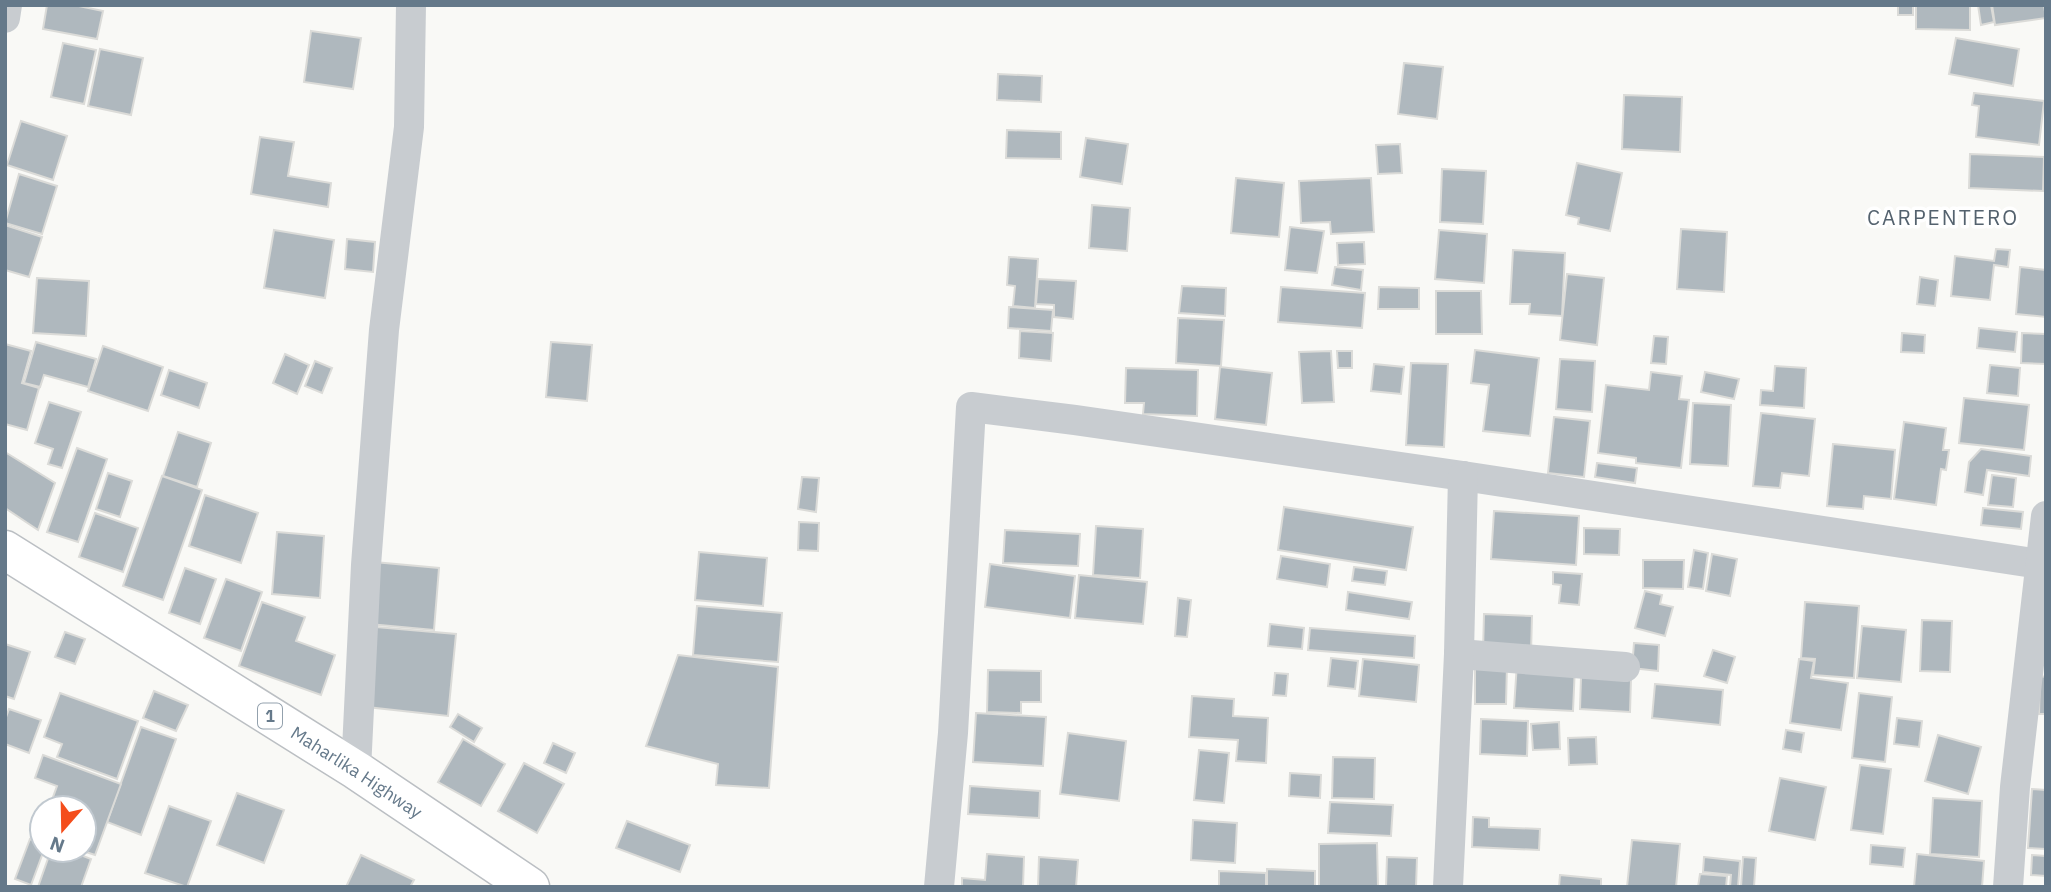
<svg xmlns="http://www.w3.org/2000/svg" width="2051" height="892" font-family="'IBM Plex Sans',sans-serif">
	<style>
		.building { fill: #afb8be; stroke: #dbdbd8; stroke-width: 2 }
		.lines { fill: none; stroke-linecap: round; stroke-linejoin: round }
		.major-casing { stroke: #bbbfc3; stroke-width: 41 }
		.minor { stroke: #c8ccd0; stroke-width: 30 }
		.major { stroke: #fff; stroke-width: 38 }
		.labels { text-anchor: middle; dominant-baseline: central; stroke-width: 7; stroke-linejoin: round; paint-order: stroke }
		.shield { fill: #fff; stroke: #93a1ad; stroke-width: 2 }
		.shield-label { font-size: 16px; font-weight: bold; fill: #65798a }
		.street-label { font-size: 18px; fill: #65798a; stroke: #fff }
		.quarter-label { font-size: 21px; letter-spacing: 2px; fill: #54626e; stroke: #fff }
	</style>
	<rect width="100%" height="100%" fill="#f9f9f6"/>
	<g class="building">
		<path d="M47 5H74L103 11 97 39 43 29Z"/>
		<rect x="1898" y="5" width="15" height="10"/>
		<path d="M1916 5H1970V30L1916 29Z"/>
		<path d="M1978 5H1991L1994 22 1981 25Z"/>
		<path d="M1992 5H2044L2046 18 1995 25Z"/>
		<path d="M311 31 361 38 353 89 304 82Z"/>
		<path d="M1956 38 2019 49 2013 86 1949 74Z"/>
		<path d="M63 43 96 50 84 104 51 97Z"/>
		<path d="M100 49 143 58 131 115 88 106Z"/>
		<path d="M1404 63 1443 67 1437 119 1398 114Z"/>
		<path d="M998 74 1042 76 1041 102 997 100Z"/>
		<path d="M1974 93 2044 101 2039 145 1976 137 1979 106 1972 105Z"/>
		<path d="M1624 95 1682 97 1680 152 1622 149Z"/>
		<path d="M21 121 67 136 53 180 7 165Z"/>
		<path d="M1007 130 1061 132V159L1006 158Z"/>
		<path d="M260 137 294 142 288 176 331 183 328 207 251 194Z"/>
		<path d="M1086 138 1128 144 1122 184 1080 177Z"/>
		<path d="M1400 144 1402 173 1378 174 1376 145Z"/>
		<path d="M1970 154 2044 157 2043 191 1969 188Z"/>
		<path d="M1577 163 1622 173 1610 231 1578 224 1579 218 1566 215Z"/>
		<path d="M1442 169 1486 171 1483 224 1440 222Z"/>
		<path d="M19 174 57 186 42 234 5 223Z"/>
		<path d="M1236 178 1284 183 1279 237 1231 233Z"/>
		<path d="M1371 178 1374 232 1331 234 1330 222 1301 223 1299 181Z"/>
		<path d="M1092 205 1130 208 1127 251 1089 248Z"/>
		<path d="M5 225 42 237 29 277 5 270Z"/>
		<path d="M1290 227 1324 231 1317 273 1285 270Z"/>
		<path d="M1681 229 1727 232 1724 292 1677 289Z"/>
		<path d="M274 230 334 240 325 298 264 288Z"/>
		<path d="M1439 230 1487 234 1484 283 1435 279Z"/>
		<path d="M347 239 375 242 373 272 345 269Z"/>
		<path d="M1364 242 1365 264 1338 265 1337 243Z"/>
		<path d="M1996 249 2010 250 2008 267 1994 265 1990 300 1951 296 1955 256 1994 261Z"/>
		<path d="M1513 250 1565 253 1562 316 1529 314 1530 304H1510Z"/>
		<path d="M1009 257 1038 259 1035 308 1013 306 1015 286 1007 285Z"/>
		<path d="M1335 267 1363 270 1361 290 1332 285Z"/>
		<path d="M2020 267 2046 270V317L2016 314Z"/>
		<path d="M1567 274 1604 278 1597 345 1560 340Z"/>
		<path d="M1920 277 1938 280 1935 306 1917 304Z"/>
		<path d="M37 278 89 281 86 336 33 333Z"/>
		<path d="M1038 279 1076 281 1073 319 1054 317V305L1036 304Z"/>
		<path d="M1182 286 1226 288 1225 316 1179 313Z"/>
		<path d="M1281 287 1365 293 1362 328 1278 322Z"/>
		<path d="M1379 287 1419 288V309H1378Z"/>
		<path d="M1436 291H1481L1482 334H1436Z"/>
		<path d="M1009 307 1053 310 1051 331 1008 328Z"/>
		<path d="M1178 318 1224 320 1221 366 1176 363Z"/>
		<path d="M1979 328 2017 332 2015 352 1977 348Z"/>
		<path d="M1020 331 1053 333 1051 361 1019 358Z"/>
		<path d="M1902 333 1925 335 1924 353 1901 352Z"/>
		<path d="M2022 333 2046 334V364L2021 363Z"/>
		<path d="M1654 336 1668 337 1666 364 1651 363Z"/>
		<path d="M36 342 96 359 88 387 44 375 40 387 24 383Z"/>
		<path d="M551 342 592 345 587 401 546 397Z"/>
		<path d="M5 344 31 351 22 383 39 388 27 430 5 424Z"/>
		<path d="M103 346 163 367 148 411 88 391Z"/>
		<path d="M1475 350 1539 358 1530 436 1483 431 1489 385 1471 383Z"/>
		<path d="M1331 351 1334 402 1302 403 1299 352Z"/>
		<path d="M1337 351H1352V368H1338Z"/>
		<path d="M285 354 309 365 297 394 273 383Z"/>
		<path d="M1560 359 1595 361 1592 412 1556 409Z"/>
		<path d="M315 361 332 368 322 393 305 386Z"/>
		<path d="M1411 363 1448 364 1444 447 1406 445Z"/>
		<path d="M1374 364 1404 367 1401 394 1371 391Z"/>
		<path d="M1990 365 2020 368 2018 396 1987 393Z"/>
		<path d="M1775 366 1806 368 1804 408 1760 405 1761 390 1773 391Z"/>
		<path d="M1220 367 1272 373 1266 425 1215 419Z"/>
		<path d="M1126 368 1198 370 1197 416 1143 414 1144 403H1125Z"/>
		<path d="M169 370 207 383 199 408 161 395Z"/>
		<path d="M1651 372 1682 376 1679 399 1689 400 1681 468 1636 463V458L1598 453 1606 385 1649 390Z"/>
		<path d="M1705 372 1739 379 1734 399 1701 392Z"/>
		<path d="M1964 398 2029 405 2024 450 1959 443Z"/>
		<path d="M49 402 81 412 62 468 48 464 53 449 35 443Z"/>
		<path d="M1693 403 1731 405 1728 466 1690 464Z"/>
		<path d="M1761 413 1815 419 1809 476 1782 473 1780 488 1753 486Z"/>
		<path d="M1554 417 1590 421 1584 477 1548 473Z"/>
		<path d="M1904 422 1946 428 1943 450H1949L1946 470 1941 469 1936 505 1894 499Z"/>
		<path d="M178 432 211 443 197 487 163 476Z"/>
		<path d="M1833 444 1895 450 1891 499 1864 496 1863 509 1827 506Z"/>
		<path d="M77 448 107 459 78 542 47 532Z"/>
		<path d="M1981 449 2031 456 2029 476 1987 470 1983 495 1965 492 1969 462Z"/>
		<path d="M5 452 55 483 38 530 5 508Z"/>
		<path d="M1597 463 1637 468 1635 483 1595 477Z"/>
		<path d="M108 473 132 481 120 517 96 509Z"/>
		<path d="M1992 475 2016 478 2013 507 1988 505Z"/>
		<path d="M162 476 202 490 163 600 123 586Z"/>
		<path d="M802 477 819 478 816 512 798 509Z"/>
		<path d="M205 495 258 513 241 563 189 546Z"/>
		<path d="M1284 507 1413 527 1406 570 1278 550Z"/>
		<path d="M1983 508 2023 512 2021 529 1981 525Z"/>
		<path d="M1494 511 1579 516 1576 565 1491 559Z"/>
		<path d="M95 513 138 528 123 572 79 557Z"/>
		<path d="M799 522 819 523 818 551 798 550Z"/>
		<path d="M1096 526 1143 529 1140 578 1093 575Z"/>
		<path d="M1584 528 1620 529 1619 555 1584 554Z"/>
		<path d="M1005 530 1080 534 1078 566 1003 563Z"/>
		<path d="M277 532 324 536 320 598 272 594Z"/>
		<path d="M1694 550 1708 553 1703 589 1688 587Z"/>
		<path d="M699 552 767 558 763 606 695 600Z"/>
		<path d="M1712 554 1737 559 1730 596 1706 591Z"/>
		<path d="M1281 556 1330 564 1327 587 1277 579Z"/>
		<path d="M1643 560H1684L1683 589 1643 588Z"/>
		<path d="M374 562 439 568 434 630 369 624Z"/>
		<path d="M990 564 1075 576 1070 618 985 607Z"/>
		<path d="M1354 567 1387 571 1385 585 1352 581Z"/>
		<path d="M185 568 216 579 200 624 169 613Z"/>
		<path d="M1553 572 1582 574 1579 605 1559 603 1561 585 1553 584Z"/>
		<path d="M1079 575 1147 582 1143 624 1075 618Z"/>
		<path d="M226 579 262 592 241 651 204 638Z"/>
		<path d="M1645 591 1662 595 1660 604 1673 607 1665 636 1635 628Z"/>
		<path d="M1348 592 1412 602 1409 619 1346 610Z"/>
		<path d="M1178 598 1191 600 1187 637 1175 636Z"/>
		<path d="M262 602 305 617 296 641 335 655 321 695 239 666Z"/>
		<path d="M1805 602 1859 606 1854 678 1813 675 1815 659 1801 658Z"/>
		<path d="M697 606 782 613 778 662 693 655Z"/>
		<path d="M1484 614 1532 616 1531 654 1483 652Z"/>
		<path d="M1922 620 1952 621 1950 672 1920 671Z"/>
		<path d="M1270 624 1304 628 1302 649 1268 646Z"/>
		<path d="M1862 626 1906 630 1901 682 1857 678Z"/>
		<path d="M376 627 456 634 448 716 367 707Z"/>
		<path d="M1310 628 1415 636 1414 658 1308 650Z"/>
		<path d="M65 632 85 639 75 664 55 657Z"/>
		<path d="M1634 643 1659 645 1658 671 1632 668Z"/>
		<path d="M5 644 30 652 14 699 5 696Z"/>
		<path d="M1713 650 1735 657 1727 683 1704 676Z"/>
		<path d="M678 655 778 667 769 788 716 785 718 764 646 746Z"/>
		<path d="M1331 658 1358 661 1355 689 1328 686Z"/>
		<path d="M1363 659 1419 665 1416 702 1359 696Z"/>
		<path d="M1799 659 1814 661 1811 678 1848 683 1841 730 1790 723Z"/>
		<path d="M1517 663 1575 666 1573 711 1514 708Z"/>
		<path d="M1475 665H1507L1506 704H1475Z"/>
		<path d="M988 670 1041 671V702H1021V713L987 712Z"/>
		<path d="M1275 673 1288 674 1286 696 1273 695Z"/>
		<path d="M2040 676 2046 677V714H2039Z"/>
		<path d="M1581 677 1631 679 1630 712 1580 709Z"/>
		<path d="M1655 684 1723 690 1720 725 1652 718Z"/>
		<path d="M154 691 188 705 176 731 143 718Z"/>
		<path d="M60 693 138 721 117 779 57 757 62 744 44 737Z"/>
		<path d="M1859 693 1892 697 1885 762 1852 758Z"/>
		<path d="M1192 696 1234 699 1233 716 1268 718 1266 763 1236 761 1238 740 1189 737Z"/>
		<path d="M9 709 41 720 29 753 5 744V720Z"/>
		<path d="M976 713 1046 717 1043 766 973 762Z"/>
		<path d="M458 714 482 728 474 742 450 727Z"/>
		<path d="M1897 718 1922 721 1919 747 1894 744Z"/>
		<path d="M1481 719 1528 721 1527 756 1480 754Z"/>
		<path d="M1559 722 1560 749 1533 750 1531 724Z"/>
		<path d="M141 727 176 739 141 835 107 822Z"/>
		<path d="M1786 730 1804 733 1801 752 1783 749Z"/>
		<path d="M1068 733 1126 741 1119 801 1060 794Z"/>
		<path d="M1938 735 1981 747 1968 794 1925 781Z"/>
		<path d="M1596 737 1597 764 1569 765 1568 738Z"/>
		<path d="M463 739 505 764 481 806 438 782Z"/>
		<path d="M553 743 575 753 566 773 544 763Z"/>
		<path d="M1199 750 1229 753 1224 803 1194 800Z"/>
		<path d="M43 755 121 784 95 855 80 850H84V808H49L57 786 35 778Z"/>
		<path d="M1333 757 1375 758 1374 799 1332 798Z"/>
		<path d="M524 763 564 784 537 833 498 811Z"/>
		<path d="M1860 765 1891 769 1883 834 1851 830Z"/>
		<path d="M1290 773 1321 775 1320 798 1289 796Z"/>
		<path d="M1780 778 1826 787 1815 840 1769 831Z"/>
		<path d="M970 786 1040 791 1039 818 968 814Z"/>
		<path d="M2032 789 2046 790V849L2028 848Z"/>
		<path d="M237 793 284 810 264 863 217 845Z"/>
		<path d="M1933 798 1982 801 1979 857 1930 854Z"/>
		<path d="M1330 802 1393 805 1391 836 1328 833Z"/>
		<path d="M169 806 211 821 187 887 145 873Z"/>
		<path d="M1473 817 1489 818V827L1540 829 1539 850 1472 847Z"/>
		<path d="M1193 820 1237 823 1235 863 1191 860Z"/>
		<path d="M627 821 690 845 680 872 616 848Z"/>
		<path d="M30 839 42 843 44 850 31 885 15 879Z"/>
		<path d="M1632 840 1680 844 1676 887H1627Z"/>
		<path d="M1377 843 1378 887H1319V844Z"/>
		<path d="M1871 845 1905 848 1903 867 1870 864Z"/>
		<path d="M51 850H68L91 859 81 887H38Z"/>
		<path d="M987 854 1024 857 1023 887H962V878L985 880Z"/>
		<path d="M1917 854 1984 861 1982 887H1914Z"/>
		<path d="M361 855 414 880 410 887H346Z"/>
		<path d="M2032 855 2046 856V876L2031 875Z"/>
		<path d="M1039 857 1078 860 1076 887H1038Z"/>
		<path d="M1387 857 1417 858 1416 887H1386Z"/>
		<path d="M1704 857 1740 861 1738 887H1730L1731 875 1703 872Z"/>
		<path d="M1743 857 1756 858 1754 887H1741Z"/>
		<path d="M1267 869 1315 871V887H1267Z"/>
		<path d="M1219 871 1266 873V887H1219Z"/>
		<path d="M1700 874 1727 876 1726 887H1698Z"/>
		<path d="M1560 875 1601 879V887H1559Z"/>
	</g>
	<g class="lines">
		<defs>
			<g id="major">
				<path id="s1" d="M5 550 356 770 530 887"/>
			</g>
		</defs>
		<use href="#major" class="major-casing"/>
		<g class="minor">
			<path d="M5 18 7 5"/>
			<path d="M1459 654 1625 667"/>
			<path d="M356 770 366 565 384 330 409 127 411 5"/>
			<path d="M939 887 953 733 971 407 1075 420 1463 476 2046 565"/>
			<path d="M1448 887 1459 654 1463 476"/>
			<path d="M2008 887 2015 787 2046 516"/>
		</g>
		<use href="#major" class="major"/>
	</g>
	<g class="labels">
		<rect class="shield" x="258" y="703.5" width="24" height="25" rx="5"/>
		<g class="shield-label">
			<text x="270" y="716">1</text>
		</g>
		<g class="street-label">
			<text stroke="none"><textPath href="#s1" startOffset="416">Maharlika Highway</textPath></text>
		</g>
		<g class="quarter-label">
			<text x="1943" y="217">CARPENTERO</text>
		</g>
	</g>
	<rect width="2051" height="892" fill="none" stroke="#65798a" stroke-width="14"/>
	<g transform="translate(63 829) rotate(200)"><circle r="33" fill="#ffffff" stroke="#c1c9d0" stroke-width="2"/>
	<path d="M0-5L12 26L0 18L-12 26Z" fill="#f44d1b"/>
	<text y="-10" font-size="19" font-weight="bold" text-anchor="middle" fill="#65798a">N</text>
	</g>
</svg>
